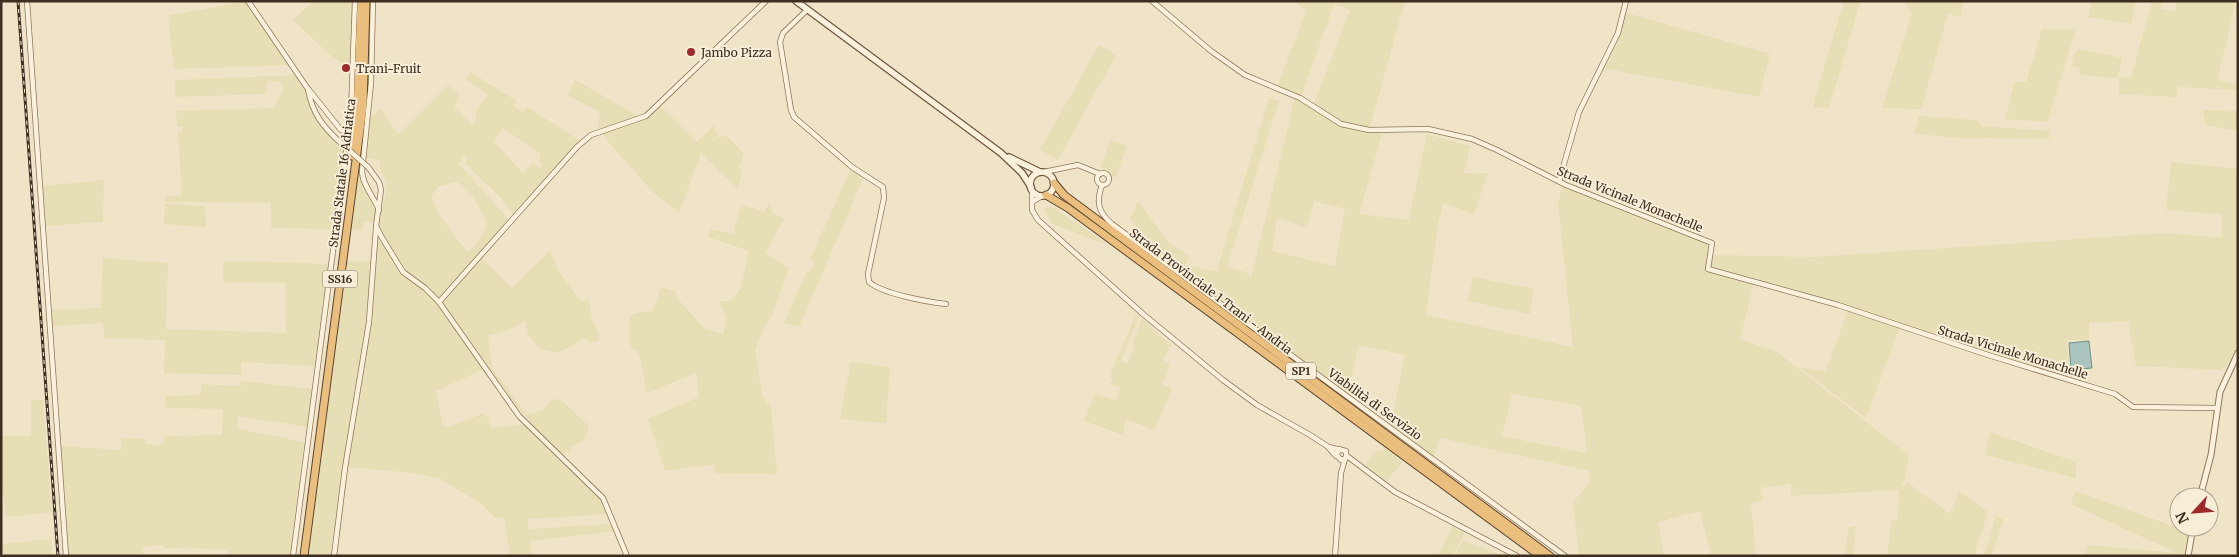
<svg xmlns="http://www.w3.org/2000/svg" width="2239" height="557" font-family="Merriweather,serif">
	<style>
		.farmland { fill: #e6deb5; fill-rule: evenodd }
		.water { fill: #a9c4bc; stroke: #6f938a }
		.lines { fill: none; stroke-linecap: round; stroke-linejoin: round }
		.minor-casing { stroke: #8d765c; stroke-width: 6 }
		.tertiary-casing { stroke: #8d765c; stroke-width: 7 }
		.secondary-casing { stroke: #6f573f; stroke-width: 8 }
		.trunk-casing { stroke: #5b4430; stroke-width: 9 }
		.minor { stroke: #faf1dc; stroke-width: 4.5 }
		.tertiary { stroke: #faf1dc; stroke-width: 5 }
		.secondary { stroke: #faf1dc; stroke-width: 5.5 }
		.trunk { stroke: #eabe7c; stroke-width: 7 }
		.rail-casing { stroke: #3d2e20; stroke-width: 3 }
		.rail { stroke: #f7eed8; stroke-width: 1; stroke-dasharray: 4; stroke-linecap: butt }
		.minor-bridge-casing { stroke: #8d765c; stroke-width: 6; stroke-linecap: butt }
		.minor-bridge { stroke: #faf1dc; stroke-width: 4.5 }
		.poi-dot { fill: #9e2a2b; stroke: #f7eed8; stroke-width: 2 }
		.labels { text-anchor: middle; dominant-baseline: central; stroke-width: 4; stroke-linejoin: round; paint-order: stroke }
		.shield { fill: #f7eed8; stroke: #756857; stroke-width: 1 }
		.shield-label { font-size: 11px; font-weight: bold; fill: #3d2e20 }
		.poi-label { font-size: 12px; fill: #3d2e20; stroke: #f7eed8; text-anchor: start }
		.street-label { font-size: 12px; fill: #3d2e20; stroke: #f7eed8 }
	</style>
	<rect width="100%" height="100%" fill="#f0e4c8"/>
	<g class="farmland">
		<path d="M245 1 290 65 174 69 168 16Z"/>
		<path d="M313 1H354L352 71 330 55 293 20Z"/>
		<path d="M1295 1H1405L1369 130 1382 134 1359 214 1409 220 1427 134 1470 146 1464 173H1488L1474 214 1443 203 1438 224 1426 315 1573 347 1558 203 1563 183 1712 243 1711 255 1814 257 2165 233 2222 238V214L2166 210 2171 162 2238 169V344L2232 364 2220 370 2136 366 2128 321 2089 323V341L2066 340 2071 375 1988 355 1900 326 1866 418 1799 367 1826 371 1848 310 1754 282 1740 339 1777 352 1909 455 1904 481 1901 488 1908 483 1950 514 1959 491 1988 512 1974 556H1887L1891 521 1898 519 1899 490 1791 496V484L1760 488 1762 500 1751 504 1756 555 1761 556H1711L1700 511 1658 522 1664 556H1579L1573 503 1589 483V471L1440 438 1433 459 1390 428 1405 355 1359 345 1347 396 1162 261 1130 219 1138 201 1169 243 1189 255 1186 265 1224 273 1217 270 1269 98 1279 101 1227 267 1246 272 1251 278 1295 97 1277 88 1306 11ZM1334 4 1350 10 1314 104 1301 97ZM1314 201 1345 209 1335 266 1272 251 1277 218 1307 228ZM1512 394 1581 406 1587 453 1502 436Z"/>
		<path d="M1844 1 1860 3 1829 108 1814 107V101Z"/>
		<path d="M1904 1H1964L1960 17 1948 14 1921 109 1882 108 1912 13Z"/>
		<path d="M2092 1H2136L2131 24 2088 17Z"/>
		<path d="M2152 1H2162L2161 9 2175 12 2176 1H2236L2217 80 2238 84V90L2177 87V97L2119 94V77L2131 78Z"/>
		<path d="M1623 12 1770 54 1759 97 1602 68Z"/>
		<path d="M2042 29H2076L2047 122 2005 119 2015 82H2026Z"/>
		<path d="M1099 45 1116 55 1058 160 1040 150Z"/>
		<path d="M2079 49 2122 58 2118 78 2080 75 2079 68 2071 66 2074 54Z"/>
		<path d="M470 72 517 101 514 106 523 112 527 107 582 142 514 216 501 198 465 163 467 159 464 155 459 164 510 221 439 298 402 272 441 304 480 257 512 288 550 251 558 270 579 299 582 301 589 299 592 320 600 337 597 342 589 343 585 338 558 353 541 350 528 334 525 321 511 329 488 336 492 368 526 414 542 411 551 400 560 399 589 426 584 440 570 447 571 450 564 453 562 458 484 369 436 391 443 427 445 424 448 427 482 414 487 417 492 428 526 424 598 494 611 514 527 519 529 529 614 524 617 531 530 541 532 556H510L504 517 495 518 483 505 441 479 412 473 349 467 338 556H307L346 261H374L376 225 379 231V220L387 188 379 163 382 161 365 158 369 118 381 109 397 133H400L448 85 459 95 454 106 474 126 478 108 488 94 466 80ZM503 128 541 154 539 160 543 165 540 168 533 163 523 173 494 142ZM457 182 474 198 487 223 484 233 468 253 437 212 431 196 439 186Z"/>
		<path d="M297 75 308 90 310 106 317 120 345 150 335 229 271 228V203L165 202 166 197 182 195 178 131H182V127H177L176 111 273 108 284 90 281 82 268 81 265 94 175 97V80Z"/>
		<path d="M575 80 644 119 661 106 697 142 714 125 718 138 726 135 744 154 739 166 742 173 738 189 701 153 679 213 653 192 604 137 598 126 600 112 567 95Z"/>
		<path d="M2202 110 2238 111V131L2206 125Z"/>
		<path d="M1919 116 1977 120 1981 126 2050 131 2049 139 1963 138 1914 134Z"/>
		<path d="M1110 140 1127 146 1115 178 1101 167Z"/>
		<path d="M359 162 361 180 377 213 376 223 364 222 363 230 350 229Z"/>
		<path d="M853 169 863 179 799 327 784 323 807 271 810 272 814 262 810 259 850 171Z"/>
		<path d="M104 180 103 222 46 226 42 186Z"/>
		<path d="M770 202 772 213 784 218 766 253 789 268 771 318H769L755 349 762 395 771 408 777 474 715 473 714 464 665 471 648 419 699 397 696 373 647 393 640 357 636 349H631L629 330 630 316 635 313 653 311 661 287 675 291 678 299 705 329 723 334 726 318 720 301H731L741 288 749 251 708 237 711 229 733 234 741 204 764 212Z"/>
		<path d="M165 204 205 206 206 227 164 224Z"/>
		<path d="M1051 206 1110 246 1050 223 1051 220 1044 209Z"/>
		<path d="M103 258 168 263 166 329 286 333 285 283 223 282V263L232 261 331 264 317 366 241 362V375L164 373 165 340 104 338 103 323 52 326 51 310 101 308Z"/>
		<path d="M1473 277 1533 289 1530 314 1467 301Z"/>
		<path d="M1136 314 1139 317 1121 361 1127 364 1135 346 1133 340 1142 319 1171 345 1163 360 1170 365 1162 384 1172 388 1154 430 1126 419 1123 435 1084 421 1095 394 1116 401 1121 388 1111 384 1113 379 1109 378Z"/>
		<path d="M851 362 890 367 886 423 840 419Z"/>
		<path d="M241 381 313 389 308 427 238 416V429L304 442 290 556H228V549L164 548 162 545 143 547V554L126 556H69L61 446 121 450 122 438 145 439V444L158 445 164 444 165 436 222 435 223 409 165 408 166 396 200 395 201 384 241 386Z"/>
		<path d="M31 400H43L52 512 6 517 1 477V436H31Z"/>
		<path d="M1990 432 2076 462V478L1985 455Z"/>
		<path d="M1385 448 1403 461 1387 481 1365 465 1373 452 1383 451Z"/>
		<path d="M2075 491 2190 532 2187 556H2085L2088 545 2177 553 2071 504Z"/>
		<path d="M1996 516 2004 520 1991 556H1984Z"/>
		<path d="M1453 526 1465 533 1452 556H1438Z"/>
		<path d="M1856 526 1853 556H1845L1848 528Z"/>
		<path d="M51 539 52 556H1V544Z"/>
		<path d="M1463 540 1502 556H1455Z"/>
	</g>
	<path class="water" d="M2089 341 2092 368 2071 370 2069 343Z"/>
	<g class="lines">
		<defs>
			<g id="minor">
				<path d="M27 1 66 556"/>
				<path d="M248 1 308 89C312 113 323 127 341 143"/>
				<path d="M373 1 371 83 362 172C363 186 374 197 379 210"/>
				<path d="M1152 1 1211 51 1245 75 1300 98 1341 124 1369 130 1428 129 1472 139 1497 150 1566 185 1712 243 1708 269 1838 305 1988 355 2115 394 2133 407 2216 408"/>
				<path d="M807 10 783 33 780 42 791 110 794 117 852 167 883 187 884 198 868 274 869 282C883 294 928 302 946 304"/>
				<path d="M309 90 341 130 348 133"/>
				<path d="M368 167 379 182 381 190 376 226 381 236 403 272 425 288 439 302 519 416 603 498 627 556"/>
				<path d="M1044 172 1078 165 1100 174"/>
				<circle cx="1103" cy="179" r="6"/>
				<path d="M1559 181 1579 112 1618 33 1626 1"/>
				<path d="M1102 185C1096 202 1098 212 1112 224L1565 556"/>
				<path d="M1032 190V210L1038 220 1143 314 1223 380 1257 405 1310 435 1327 446 1336 456"/>
				<path d="M1032 202 1042 196"/>
				<path d="M439 302 577 147 591 135 646 116 766 1"/>
				<path d="M1328 447 1346 451V458L1341 460 1336 454 1340 449"/>
				<path d="M1347 456 1395 492 1517 556"/>
				<path d="M293 556 351 113 355 1"/>
				<path d="M334 556 345 468 369 322 376 228"/>
				<path d="M1335 556 1341 473 1345 459"/>
			</g>
			<g id="tertiary">
				<path d="M2200 497 2211 455 2220 392 2238 353"/>
				<path d="M2188 556 2193 527"/>
			</g>
			<g id="secondary">
				<path d="M796 1 1001 153 1022 173 1031 187"/>
				<path d="M1009 157 1040 172"/>
				<circle cx="1042" cy="184" r="12"/>
			</g>
			<g id="trunk">
				<path d="M352 156 357 109 361 1"/>
				<path d="M1054 183 1064 195 1550 556"/>
				<path d="M1046 195 1068 208 1540 556"/>
				<path d="M304 556 363 107 366 1"/>
			</g>
		</defs>
		<use href="#minor" class="minor-casing"/>
		<use href="#tertiary" class="tertiary-casing"/>
		<use href="#secondary" class="secondary-casing"/>
		<use href="#trunk" class="trunk-casing"/>
		<use href="#minor" class="minor"/>
		<use href="#tertiary" class="tertiary"/>
		<use href="#secondary" class="secondary"/>
		<use href="#trunk" class="trunk"/>
		<defs>
			<path id="rail" d="M18 1 58 556"/>
		</defs>
		<use href="#rail" class="rail-casing"/>
		<use href="#rail" class="rail"/>
		<defs>
			<path id="minor-bridge" d="M341 143 368 167"/>
		</defs>
		<use href="#minor-bridge" class="minor-bridge-casing"/>
		<use href="#minor-bridge" class="minor-bridge"/>
	</g>
	<g class="poi-dot">
		<circle cx="691" cy="52" r="5"/>
		<circle cx="346" cy="68" r="5"/>
	</g>
	<g class="labels">
		<g class="shield">
			<rect x="322.5" y="270.5" width="35" height="17" rx="4"/>
			<rect x="1286" y="362.5" width="30" height="17" rx="4"/>
		</g>
		<g class="shield-label">
			<text x="340" y="279">SS16</text>
			<text x="1301" y="371">SP1</text>
		</g>
		<g class="poi-label">
			<text x="701" y="52">Jambo Pizza</text>
			<text x="356" y="68">Trani-Fruit</text>
		</g>
		<g class="street-label">
			<text transform="translate(342 173) rotate(-83)">Strada Statale 16 Adriatica</text>
			<text transform="translate(1630 199) rotate(22)">Strada Vicinale Monachelle</text>
			<text transform="translate(1211 291) rotate(37)">Strada Provinciale 1 Trani - Andria</text>
			<text transform="translate(2013 352) rotate(17)">Strada Vicinale Monachelle</text>
			<text transform="translate(1375 404) rotate(36)">Viabilità di Servizio</text>
		</g>
	</g>
	<rect width="2239" height="557" fill="none" stroke="#3d2e20" stroke-width="5"/>
	<g transform="translate(2194 512) rotate(244)"><circle r="24" fill="#f7eed8" stroke="#ada18e"/>
	<path d="M0-4L9 19L0 12L-9 19Z" fill="#9e2a2b"/>
	<text y="-8" font-size="14" font-weight="bold" text-anchor="middle" fill="#3d2e20">N</text>
	</g>
</svg>
